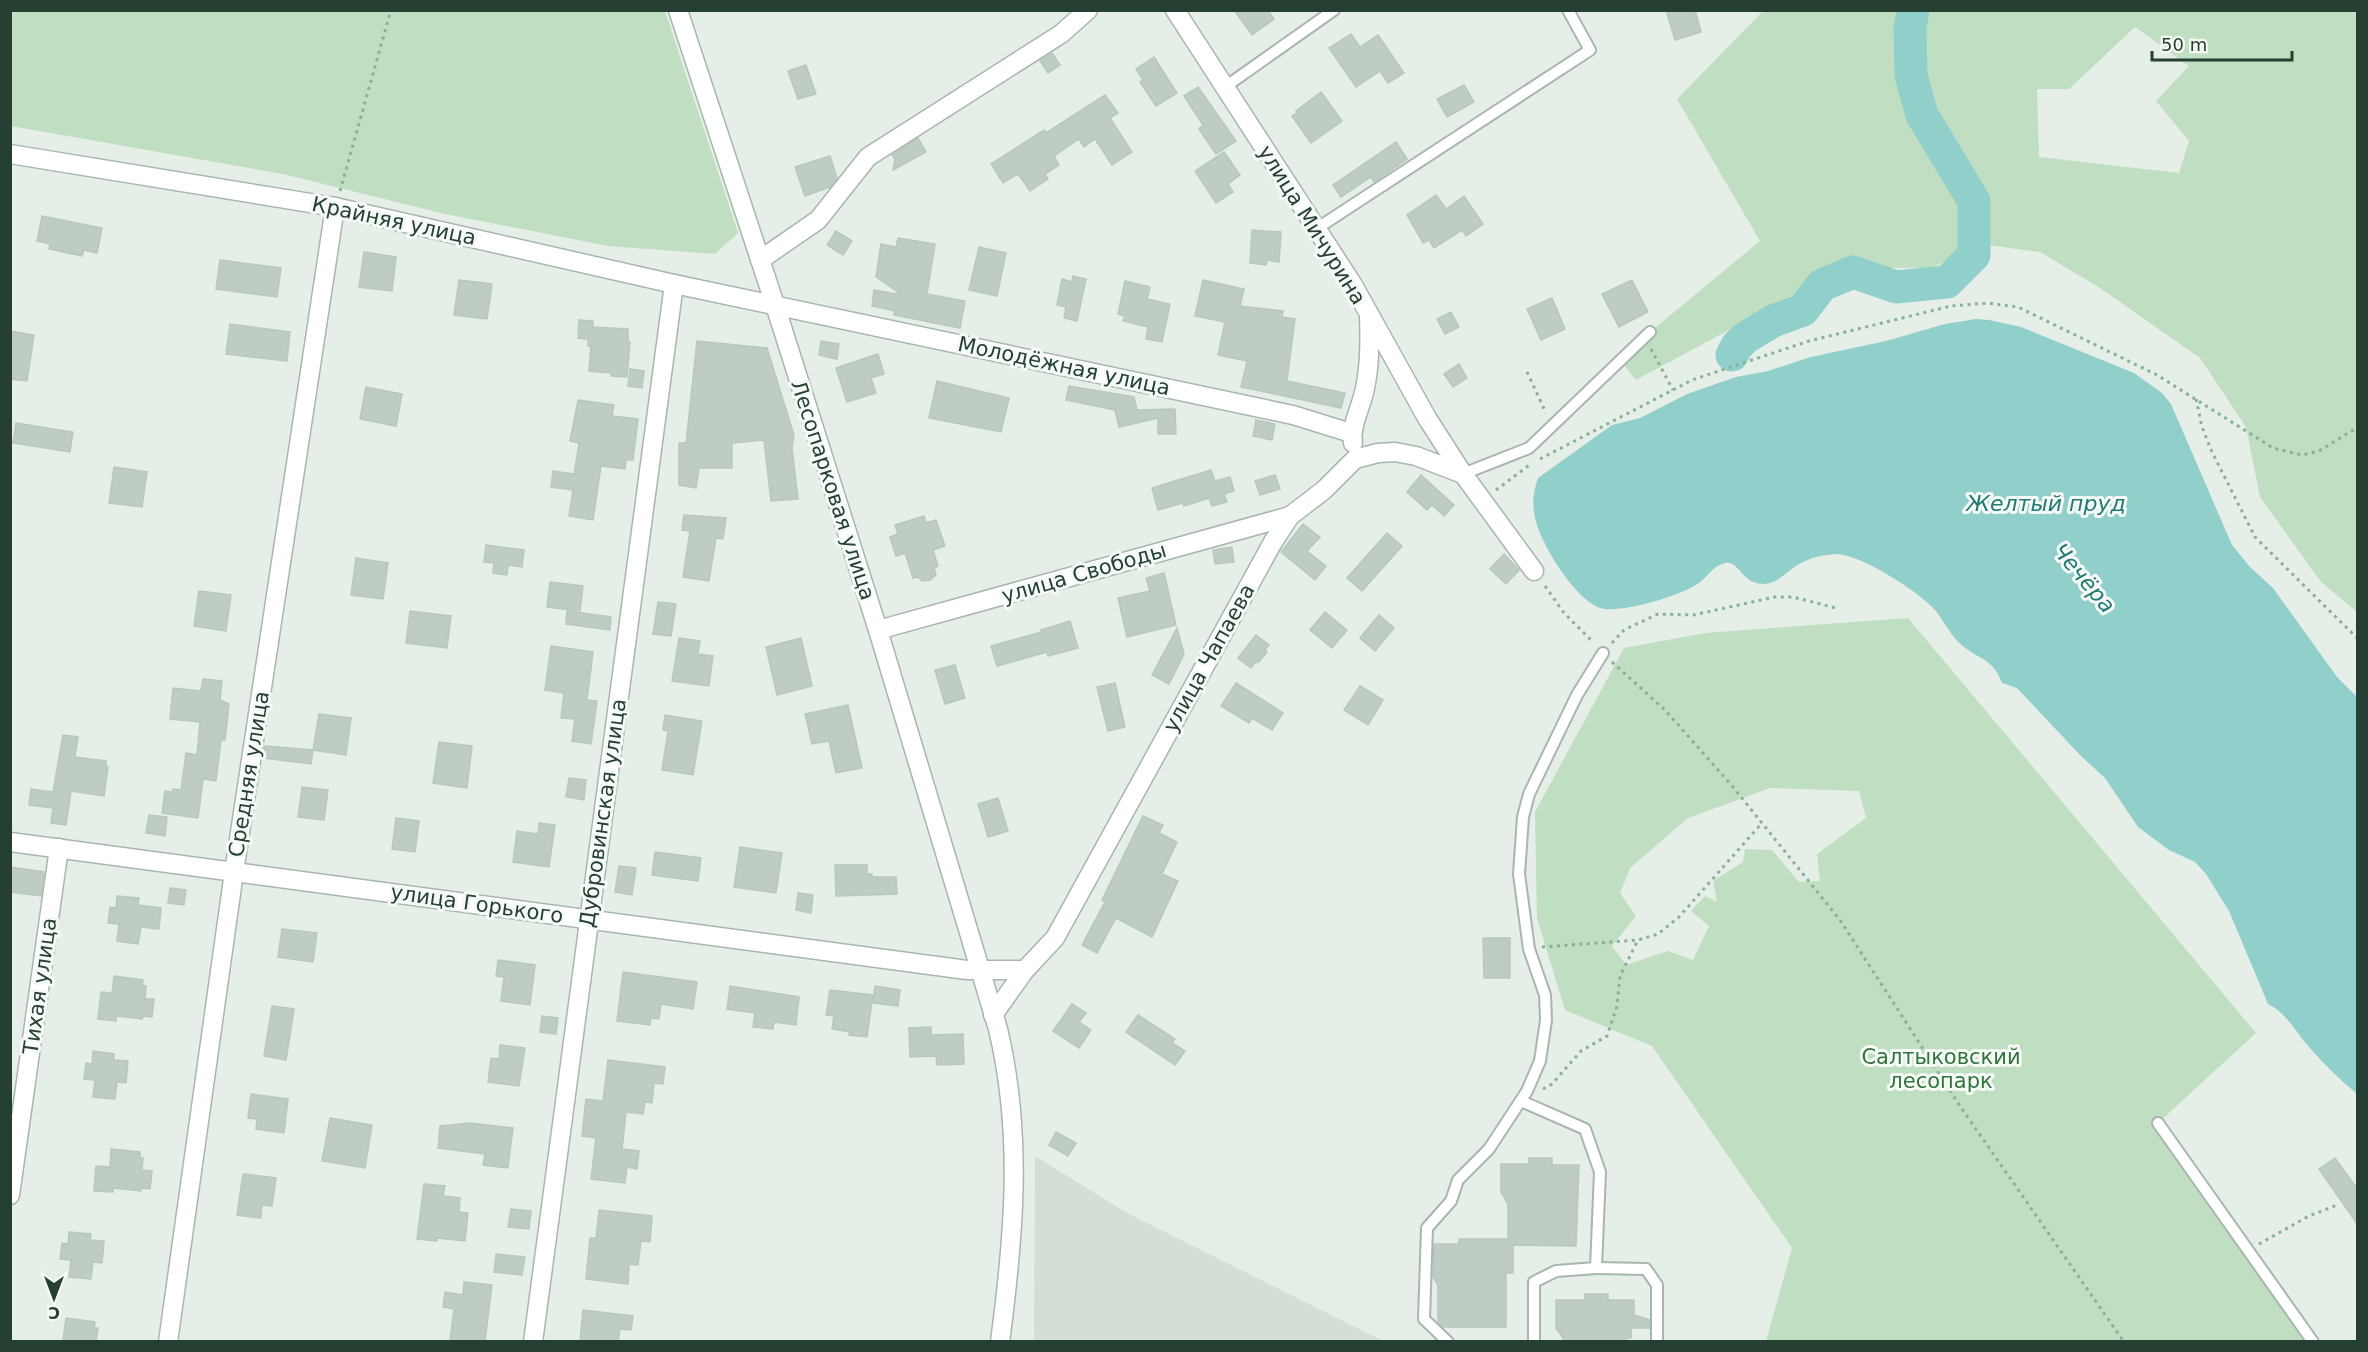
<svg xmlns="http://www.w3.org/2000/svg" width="2368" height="1352" font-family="'DejaVu Sans',sans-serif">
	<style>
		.built { fill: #d4ded7 }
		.green { fill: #c0dec1; fill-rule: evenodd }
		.water { fill: #91d0ca }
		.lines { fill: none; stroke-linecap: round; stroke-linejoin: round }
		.river { stroke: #91d0ca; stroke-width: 33 }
		.building { fill: #beccc3; stroke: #b8c8bd; stroke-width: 1.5 }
		.lane-casing { stroke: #a8b6ae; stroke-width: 14 }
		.street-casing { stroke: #a8b6ae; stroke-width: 21 }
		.path { stroke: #88b09a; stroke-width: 3; stroke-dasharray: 3 4.5; stroke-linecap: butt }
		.lane { stroke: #fff; stroke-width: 10 }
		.street { stroke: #fff; stroke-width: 18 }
		.labels { text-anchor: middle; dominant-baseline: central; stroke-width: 6; stroke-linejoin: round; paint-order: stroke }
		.street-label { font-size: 21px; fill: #254032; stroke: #f6faf7 }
		.park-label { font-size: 21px; fill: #31753b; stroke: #f6faf7 }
		.water-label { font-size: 22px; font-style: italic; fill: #217a73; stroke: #f6faf7 }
	</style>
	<rect width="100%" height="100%" fill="#e6eee8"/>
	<path class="built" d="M1035 1156 1127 1213 1383 1341H1034Z"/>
	<g class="green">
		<path d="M10 11H665L738 233 715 254 608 246 445 214 283 174 11 126Z"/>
		<path d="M1763 11H2357V612L2321 582 2260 497 2246 427 2200 358 2100 288 2040 252 1980 244 1932 268H1844L1636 380 1620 360 1650 332 1760 241 1677 99ZM2135 27 2189 66 2156 101 2189 141 2179 173 2039 157 2037 89H2069Z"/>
		<path d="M1908 618 2256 1033 2158 1123 2313 1341H1766L1792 1248 1652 1046 1565 1010 1537 918 1535 812 1624 648 1705 633ZM1770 788 1859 791 1866 818 1817 854 1820 881 1799 882 1772 850 1745 849 1743 862 1713 881 1717 902 1705 896 1691 911 1709 926 1693 960 1668 951 1626 965 1612 946 1636 916 1620 893 1630 868 1688 818Z"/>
	</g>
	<path class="water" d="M1976 319 1989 320 2021 327 2134 373 2162 393 2171 404 2232 545 2250 567 2273 588 2337 677 2357 697V1094C2340 1080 2325 1065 2310 1048 2297 1034 2286 1012 2268 1004L2229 911 2206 874 2195 862 2169 850 2138 827 2105 778 2081 756 2017 688 2002 683C1994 660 1981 660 1964 647 1952 638 1945 623 1936 611 1920 592 1860 554 1836 554 1823 555 1812 557 1801 563 1787 570 1779 584 1762 584 1741 583 1740 561 1725 563 1712 566 1706 579 1696 585 1676 597 1628 611 1605 609 1578 606 1540 543 1535 518 1532 504 1533 492 1538 478L1612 425 1640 418 1687 394 1736 377 1768 371 1811 357 1886 341 1945 324Z"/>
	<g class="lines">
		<path class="river" d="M1732 355 1737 346 1745 338 1773 321 1803 310 1822 285 1853 272 1896 287 1947 282 1974 255V201L1922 115 1911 75 1910 28 1913 10"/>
	</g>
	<g class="building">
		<path d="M1234 10H1268L1274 19 1252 35Z"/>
		<path d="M1666 10H1695L1701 32 1675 40Z"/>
		<path d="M1351 34 1360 47 1378 35 1404 73 1388 83 1380 71 1356 87 1329 48Z"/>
		<path d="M1052 53 1060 65 1048 73 1040 61Z"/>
		<path d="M1154 57 1177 93 1156 106 1140 82 1143 80 1136 69Z"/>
		<path d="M806 65 816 94 798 99 788 71Z"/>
		<path d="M1464 85 1474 102 1447 117 1437 99Z"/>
		<path d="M1198 87 1236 141 1216 154 1199 129 1203 125 1184 96Z"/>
		<path d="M1321 92 1342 121 1311 143 1292 116 1297 113 1296 111Z"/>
		<path d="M1105 95 1118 113 1110 118 1132 152 1112 165 1095 139 1084 147 1079 139 1054 156 1059 165 1045 174 1048 179 1030 191 1018 174 1003 183 991 164 1044 130 1046 133Z"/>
		<path d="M918 138 926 152 893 170 895 159 892 155Z"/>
		<path d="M1396 142 1407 159 1374 182 1371 177 1341 197 1333 185Z"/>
		<path d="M1224 152 1240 175 1228 184 1233 192 1216 203 1195 171Z"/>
		<path d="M830 156 837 178 830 187 805 196 795 167Z"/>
		<path d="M1436 195 1446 209 1464 196 1483 224 1466 236 1462 230 1434 248 1429 240 1423 243 1407 215Z"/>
		<path d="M42 216 102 228 97 253 84 250 82 256 49 249 50 244 37 241Z"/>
		<path d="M1252 230 1281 232 1279 262 1267 260 1266 265 1250 263Z"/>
		<path d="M836 231 852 241 843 255 827 245Z"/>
		<path d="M898 238 935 244 927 294 965 301 960 328 894 315 895 311 872 306 874 290 902 295 876 277 881 244 896 247Z"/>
		<path d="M979 247 1006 253 997 296 969 290Z"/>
		<path d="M364 252 396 257 392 291 359 287Z"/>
		<path d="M220 260 281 268 277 297 216 289Z"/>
		<path d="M1073 276 1086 279 1077 321 1064 318 1066 307 1057 305 1062 279 1072 282Z"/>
		<path d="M459 280 492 284 487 319 454 315Z"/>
		<path d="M1203 280 1244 289 1240 306 1283 311 1282 317 1295 319 1287 381 1345 393 1341 408 1241 387 1247 361 1218 355 1225 322 1195 316Z"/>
		<path d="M1632 280 1648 312 1619 327 1602 294Z"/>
		<path d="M1125 281 1150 287 1147 299 1170 304 1162 342 1146 339 1148 327 1123 321 1125 316 1118 314Z"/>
		<path d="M1552 298 1565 329 1541 340 1527 309Z"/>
		<path d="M1451 312 1459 327 1445 334 1437 319Z"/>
		<path d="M579 320 593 321V327L628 329V342H630L627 377 611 376V373L589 371 591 346H588V339L578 338Z"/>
		<path d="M230 324 290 332 287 361 226 354Z"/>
		<path d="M10 331 34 335 27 381 10 379Z"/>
		<path d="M697 341 767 348 794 435 792 448 798 499 771 501 764 440 732 443V468H699L696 488 679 485V443H686Z"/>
		<path d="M821 341 839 344 837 359 819 355Z"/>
		<path d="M878 354 884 374 871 378 876 393 847 402 836 368Z"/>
		<path d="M1459 364 1467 378 1453 387 1444 374Z"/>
		<path d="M630 369 644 371 642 388 628 386Z"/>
		<path d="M937 381 1009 398 1001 432 929 418Z"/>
		<path d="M1069 386 1134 397 1137 410 1175 409 1176 434H1158V418L1119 427 1115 410 1066 400Z"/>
		<path d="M366 387 402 394 396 426 360 419Z"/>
		<path d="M578 400 614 405 612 416 638 419 633 460H626L625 469 601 466 593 520 569 516 573 490 551 487 553 471 574 474 579 443 570 441Z"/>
		<path d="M1256 420 1275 424 1272 440 1253 436Z"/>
		<path d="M16 423 73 432 70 452 13 443Z"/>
		<path d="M114 467 147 472 142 507 109 503Z"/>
		<path d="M1211 470 1215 481 1230 477 1234 491 1224 494 1227 502 1212 506 1209 498 1184 506 1183 503 1158 510 1152 488Z"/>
		<path d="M1275 475 1280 489 1260 495 1255 481Z"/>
		<path d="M1421 475 1454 505 1444 516 1432 505 1427 510 1407 492Z"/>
		<path d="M684 515 726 518 723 539 716 538 709 581 683 577 690 531 682 530Z"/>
		<path d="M924 516 926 523 936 520 945 546 933 550 938 566 934 568 936 575 930 580 922 581 918 577 913 578 905 553 896 556 890 537 898 534 895 525Z"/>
		<path d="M1303 524 1320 537 1307 551 1326 566 1315 580 1281 552Z"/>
		<path d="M1387 533 1402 546 1362 591 1347 578Z"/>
		<path d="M486 545 524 550 522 567 508 565 507 575 493 573 494 563 484 562Z"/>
		<path d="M1232 547 1234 562 1215 564 1213 550Z"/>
		<path d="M1504 554 1519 570 1506 584 1490 569Z"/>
		<path d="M356 558 388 563 383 599 351 595Z"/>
		<path d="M1164 573 1176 625 1127 637 1118 598 1150 591 1146 578Z"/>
		<path d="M550 582 583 586 580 611 547 607Z"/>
		<path d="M199 591 231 595 226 631 194 626Z"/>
		<path d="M658 602 676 604 671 636 653 634Z"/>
		<path d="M410 611 451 616 447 648 406 643Z"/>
		<path d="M567 611 611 617 610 630 566 624Z"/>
		<path d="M1325 612 1347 630 1332 648 1310 630Z"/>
		<path d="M1379 615 1394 628 1375 651 1360 638Z"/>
		<path d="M1070 621 1078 648 1048 656 1047 652 997 666 991 646 1042 632 1041 630Z"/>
		<path d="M1177 628 1184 654 1169 684 1152 675Z"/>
		<path d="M1256 635 1269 645 1265 650 1267 652 1258 663 1256 661 1251 668 1238 658Z"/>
		<path d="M679 638 700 641 698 654 713 656 709 686 672 681Z"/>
		<path d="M801 638 812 686 777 695 766 647Z"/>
		<path d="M551 646 593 652 587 700 597 701 591 744 572 741 575 719 561 718 564 693 545 690Z"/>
		<path d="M955 665 965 698 945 704 935 670Z"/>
		<path d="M203 679 222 681 220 700 229 704 225 740H221L216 781 203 779 198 818 162 813 165 791 173 792V789L181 790 186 753 197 755 200 722 170 719 173 688 201 691Z"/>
		<path d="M1115 683 1125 727 1108 731 1097 687Z"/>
		<path d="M1236 683 1283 713 1272 730 1252 718 1249 723 1221 706Z"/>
		<path d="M1360 686 1383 700 1368 725 1344 710Z"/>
		<path d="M848 705 862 768 836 773 829 741 812 744 805 714Z"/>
		<path d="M319 714 351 718 346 755 313 750Z"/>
		<path d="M665 715 702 721 693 775 662 770 668 731 663 730Z"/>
		<path d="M63 735 78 737 75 757 106 761V766L108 767 104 796 71 791 66 825 51 823 53 808 29 805 31 789 53 792Z"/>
		<path d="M439 742 472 746 467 788 433 783Z"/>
		<path d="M265 746 313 750 311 764 264 758Z"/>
		<path d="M569 778 586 780 584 800 566 797Z"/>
		<path d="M302 787 328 790 324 820 298 817Z"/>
		<path d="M998 798 1008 831 988 837 978 804Z"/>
		<path d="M149 815 167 817 165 836 146 833Z"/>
		<path d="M1143 816 1163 825 1159 833 1177 842 1162 874 1178 881 1152 937 1116 918 1097 953 1082 945 1105 902 1102 900Z"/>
		<path d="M396 818 419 821 415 852 392 849Z"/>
		<path d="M539 823 555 825 549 867 513 862 517 831 538 834Z"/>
		<path d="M740 847 782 853 776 893 734 887Z"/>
		<path d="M655 852 701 858 698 881 652 875Z"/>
		<path d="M835 865H867V874H872V877H896L897 894 836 896Z"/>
		<path d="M619 866 636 868 632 895 615 892Z"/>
		<path d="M10 867 44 872 41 896 10 892Z"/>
		<path d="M170 888 186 890 184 905 168 903Z"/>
		<path d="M798 893 813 895 811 913 796 910Z"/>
		<path d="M117 896 139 898 138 905 161 908 159 929 141 927 138 944 117 941 119 924 108 923 110 907 116 908Z"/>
		<path d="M282 929 317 933 313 962 278 957Z"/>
		<path d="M1483 938H1510V978H1484Z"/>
		<path d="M498 960 535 965 530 1005 501 1001 504 977 496 976Z"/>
		<path d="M623 972 697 982 693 1009 661 1004 659 1019 651 1018 650 1025 617 1021Z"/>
		<path d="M114 976 143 980 142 986H146L145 999H154L152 1017 143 1016 142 1019 116 1016V1021L98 1019 101 992 112 993Z"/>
		<path d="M730 986 799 997 796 1025 774 1022 773 1029 753 1027 755 1013 727 1009Z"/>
		<path d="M875 986 900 990 898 1006 873 1003Z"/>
		<path d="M830 990 873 995 867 1037 849 1035 850 1032 832 1029 834 1016 826 1015Z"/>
		<path d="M1072 1004 1086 1013 1079 1022 1091 1030 1079 1048 1053 1031Z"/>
		<path d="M272 1006 294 1009 286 1060 264 1056Z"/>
		<path d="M1138 1015 1175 1039 1172 1043 1185 1051 1175 1065 1126 1032Z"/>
		<path d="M542 1016 558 1018 556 1034 540 1032Z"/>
		<path d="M931 1027V1035L963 1034 964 1064 937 1065 936 1056 910 1057 909 1028Z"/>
		<path d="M500 1045 525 1048 519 1086 488 1082 491 1058 499 1059Z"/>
		<path d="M93 1051 114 1054V1060L128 1061 126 1083 117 1082 115 1099 93 1097 95 1080 84 1079 86 1063 92 1064Z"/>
		<path d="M608 1060 665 1067 663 1084 654 1083 652 1103 645 1102 643 1114 626 1112 622 1149 639 1151 637 1169 627 1167 625 1183 591 1179 596 1138 582 1136 586 1099 603 1101Z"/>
		<path d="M251 1094 288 1099 284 1133 256 1129 257 1119 248 1118Z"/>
		<path d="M330 1118 372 1125 365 1168 322 1161Z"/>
		<path d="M470 1123 513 1128 508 1168 483 1165 485 1154 438 1148 440 1126Z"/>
		<path d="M1056 1132 1076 1143 1068 1156 1049 1145Z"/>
		<path d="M111 1149 140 1152V1158H143L142 1170 152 1171 150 1189 141 1188V1191L113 1188V1192L94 1191 96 1166 110 1167Z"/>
		<path d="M1529 1158H1552V1165H1579L1576 1246 1513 1245V1273H1506V1327H1443L1438 1322V1285L1433 1277 1434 1244H1459V1239H1508V1204L1501 1192V1164H1529Z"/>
		<path d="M2335 1158 2358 1190V1225L2319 1169Z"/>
		<path d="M243 1174 276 1178 272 1206 262 1205 261 1218 237 1215Z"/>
		<path d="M424 1184 445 1186 443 1196 460 1198 459 1212 468 1213 465 1241 437 1238V1241L417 1239Z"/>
		<path d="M511 1209 531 1211 529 1229 508 1227Z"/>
		<path d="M599 1210 652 1216 650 1242 641 1241 638 1265 629 1264 628 1284 586 1279 590 1238H596Z"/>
		<path d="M69 1232 91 1234 90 1240 104 1241 102 1263 93 1262 91 1279 69 1277 71 1260 60 1259 62 1243 68 1244Z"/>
		<path d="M496 1254 525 1257 522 1275 494 1272Z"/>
		<path d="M464 1282 492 1285 485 1341H450L454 1309 443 1307 445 1292 463 1295Z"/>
		<path d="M1585 1294H1608V1300H1634V1315L1650 1320V1328H1631V1338H1626V1341H1565L1556 1328V1300H1585Z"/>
		<path d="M583 1310 633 1316 631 1330 620 1329 618 1341H580Z"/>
		<path d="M66 1318 95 1322 94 1328H98L96 1341H63Z"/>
	</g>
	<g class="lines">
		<defs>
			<g id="lane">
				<path d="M1225 87 1334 10"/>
				<path d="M1316 229 1590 50 1568 10"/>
				<path d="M1463 474 1529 448 1650 332"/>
				<path d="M1521 1101 1585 1129 1600 1172 1596 1268 1556 1271 1534 1282V1342"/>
				<path d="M2158 1123 2313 1342"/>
				<path d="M1596 1268 1646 1269 1657 1285V1342"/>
				<path d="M1448 1342 1424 1319 1427 1228 1451 1201 1458 1180 1489 1149 1527 1091 1540 1061 1546 1020 1545 995 1529 949 1519 874 1523 817 1529 794 1577 695 1603 653"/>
			</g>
			<g id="street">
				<path d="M678 10 775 305 878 630 998 1029C1023 1134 1014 1236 1000 1342"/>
				<path d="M1175 10 1353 285 1427 418 1463 474 1534 571"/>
				<path d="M10 154 335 207 674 284 1293 415 1351 433"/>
				<path d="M760 260 818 220 868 157 1061 34 1088 10"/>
				<path d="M1353 443C1350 425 1362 406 1365 388 1370 365 1370 341 1369 317"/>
				<path d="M878 630 1290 516"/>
				<path d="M10 842 967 970H1025"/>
				<path d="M993 1015 1025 970 1055 938 1273 542 1290 516 1324 490 1355 459 1378 453 1395 452 1416 456 1463 474"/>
				<path d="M10 1195 59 848"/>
				<path d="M168 1342 234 872 335 207"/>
				<path d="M533 1342 674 284"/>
			</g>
		</defs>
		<use href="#lane" class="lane-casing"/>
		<use href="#street" class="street-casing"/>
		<g class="path">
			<path d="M340 191 391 10"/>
			<path d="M1651 349 1673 390"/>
			<path d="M1527 372 1546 413"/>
			<path d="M2196 399 2202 427 2212 452 2255 537 2358 639"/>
			<path d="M1540 459 1692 380 1809 341 1951 306 1988 303 2018 307 2157 375 2273 448 2302 455 2319 451 2358 427"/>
			<path d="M1496 490 1532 463"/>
			<path d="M1545 586 1564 613 1593 642"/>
			<path d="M1612 643 1624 630 1658 614 1693 615 1775 597H1793L1836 608"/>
			<path d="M1612 662 1665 710 1733 787 1840 920 1960 1106 2124 1342"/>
			<path d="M1542 947 1638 940 1658 934 1679 917 1762 823"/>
			<path d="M1543 1089 1552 1084 1581 1051 1607 1036 1617 1006 1620 976 1638 940"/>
			<path d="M2259 1244 2309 1216 2337 1205"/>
		</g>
		<use href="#lane" class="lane"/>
		<use href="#street" class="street"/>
	</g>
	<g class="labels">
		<g class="street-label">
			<text transform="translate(394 221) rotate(12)">Крайняя улица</text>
			<text transform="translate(1312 225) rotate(58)">улица Мичурина</text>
			<text transform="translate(1064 366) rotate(12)">Молодёжная улица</text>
			<text transform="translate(833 490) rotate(72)">Лесопарковая улица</text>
			<text transform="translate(1084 573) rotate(-16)">улица Свободы</text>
			<text transform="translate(1209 658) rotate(-61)">улица Чапаева</text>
			<text transform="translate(249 774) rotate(-81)">Средняя улица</text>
			<text transform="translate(603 813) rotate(-82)">Дубровинская улица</text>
			<text transform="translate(477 904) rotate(8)">улица Горького</text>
			<text transform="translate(40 986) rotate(-82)">Тихая улица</text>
		</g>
		<g class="park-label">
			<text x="1941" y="1057">Салтыковский<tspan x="1941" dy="24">лесопарк</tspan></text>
		</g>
		<g class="water-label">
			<text x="2046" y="503">Желтый пруд</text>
			<text transform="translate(2084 578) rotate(50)">Чечёра</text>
		</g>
	</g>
	<rect width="2368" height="1352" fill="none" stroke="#254032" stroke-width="24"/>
	<g transform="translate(54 1298) rotate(180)" stroke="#f6faf7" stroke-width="4.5" paint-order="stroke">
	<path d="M0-4.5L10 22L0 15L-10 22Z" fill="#254032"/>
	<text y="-9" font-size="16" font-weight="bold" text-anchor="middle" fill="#254032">С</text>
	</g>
	<path d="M2152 51v9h140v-9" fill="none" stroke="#254032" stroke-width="3"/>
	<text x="2161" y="51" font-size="18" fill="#254032" stroke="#f6faf7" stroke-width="4.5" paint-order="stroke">50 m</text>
</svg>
